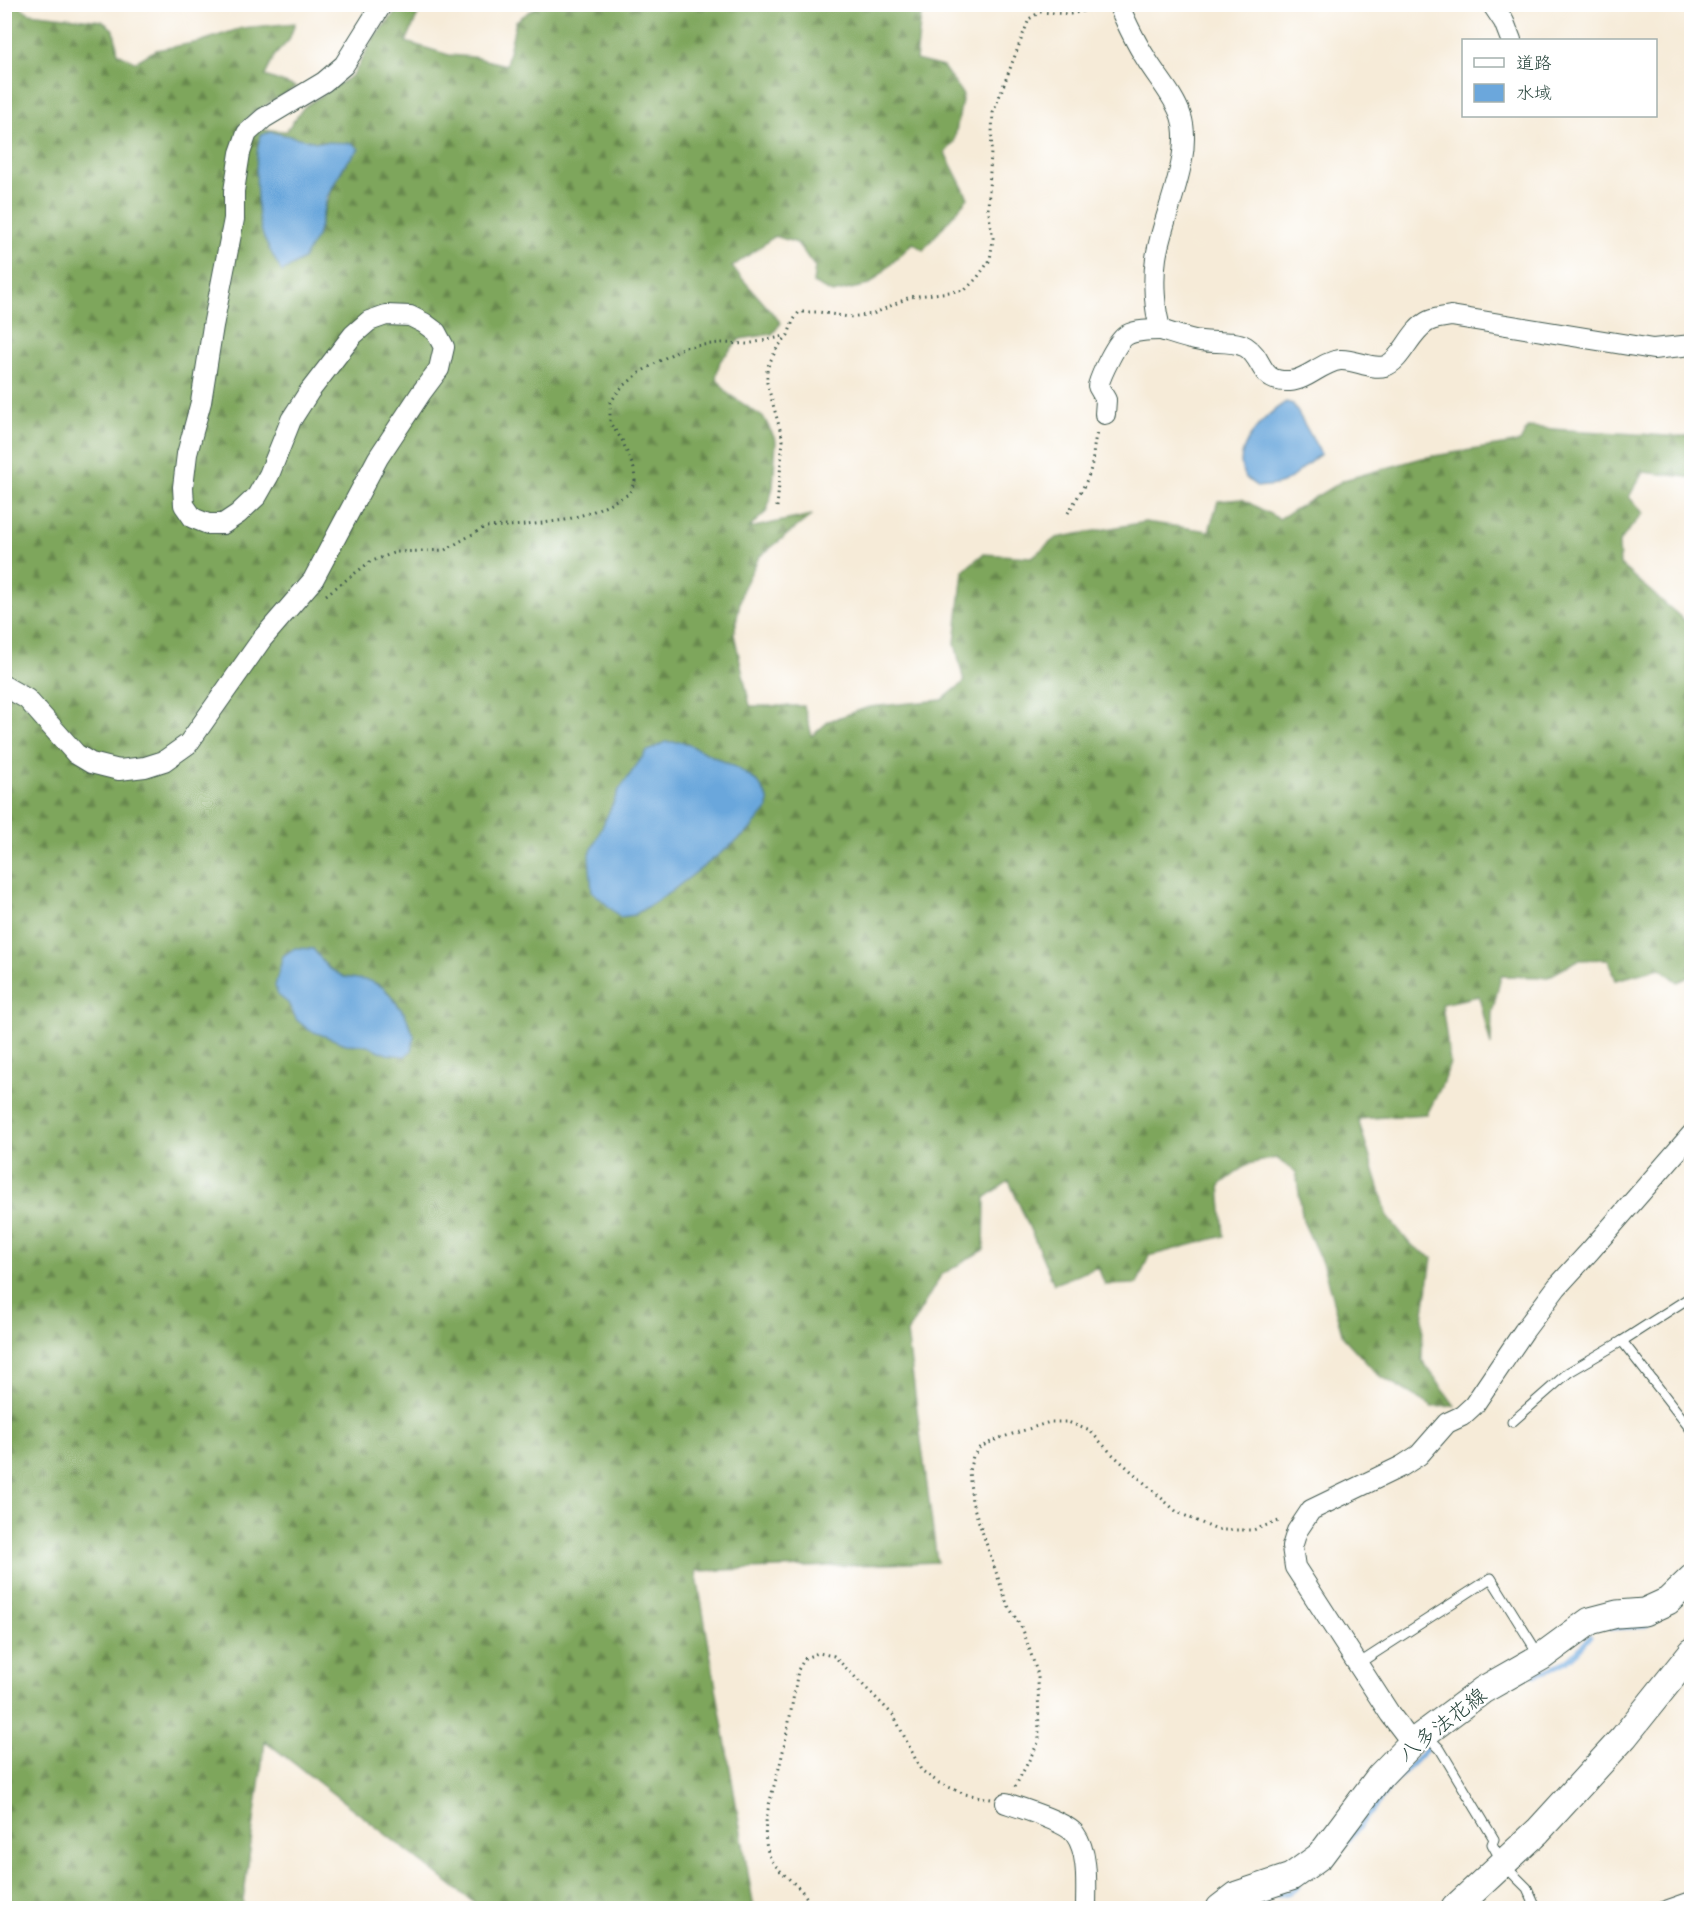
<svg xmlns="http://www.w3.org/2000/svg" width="1696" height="1913" font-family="Itim,'Klee One',sans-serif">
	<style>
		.forest { fill: url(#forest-firs); stroke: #4e7248; stroke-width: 1.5; fill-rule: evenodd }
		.water { fill: #6ba7dc; stroke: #457288; stroke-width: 1.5 }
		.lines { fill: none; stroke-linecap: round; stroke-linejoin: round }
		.stream { stroke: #6ba7dc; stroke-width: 5 }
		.service-casing { stroke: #3f574d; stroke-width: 11 }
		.minor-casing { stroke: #3f574d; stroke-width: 22 }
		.secondary-casing { stroke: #3f574d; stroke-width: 29 }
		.path { stroke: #3f574d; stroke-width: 3; stroke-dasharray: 1.5 4.5; stroke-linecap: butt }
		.service { stroke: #fff; stroke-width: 9 }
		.minor { stroke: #fff; stroke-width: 20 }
		.secondary { stroke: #fff; stroke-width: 27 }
		.labels { text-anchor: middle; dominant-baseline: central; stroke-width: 4.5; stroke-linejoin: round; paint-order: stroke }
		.street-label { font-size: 21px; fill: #1f3d34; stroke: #fff }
	</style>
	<defs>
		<pattern id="forest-firs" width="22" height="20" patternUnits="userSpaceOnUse" patternTransform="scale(1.5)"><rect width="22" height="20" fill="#7ea65c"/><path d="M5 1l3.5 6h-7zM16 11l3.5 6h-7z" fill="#67884d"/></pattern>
	</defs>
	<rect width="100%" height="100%" fill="#fff"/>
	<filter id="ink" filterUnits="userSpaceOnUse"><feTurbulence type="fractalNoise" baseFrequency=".0167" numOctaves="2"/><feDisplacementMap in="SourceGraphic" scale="12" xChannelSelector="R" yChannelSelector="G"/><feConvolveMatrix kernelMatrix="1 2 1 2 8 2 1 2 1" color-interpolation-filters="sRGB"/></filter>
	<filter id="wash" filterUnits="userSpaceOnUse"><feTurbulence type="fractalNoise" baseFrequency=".008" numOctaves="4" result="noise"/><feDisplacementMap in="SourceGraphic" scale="24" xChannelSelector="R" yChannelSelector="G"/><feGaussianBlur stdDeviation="1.35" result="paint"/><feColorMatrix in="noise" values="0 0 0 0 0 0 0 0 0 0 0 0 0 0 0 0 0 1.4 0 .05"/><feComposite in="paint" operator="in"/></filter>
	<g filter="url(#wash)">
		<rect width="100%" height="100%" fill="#f6ebd8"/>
		<path class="forest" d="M5 5H18L29 13 102 21 114 30 118 53 135 62 156 50 199 42 242 28 295 23 289 40 275 55 265 76 296 87 254 112 238 128 286 131 304 107 353 75 374 37 402 5H422L406 42 449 55 473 57 506 65 516 21 539 5H922L916 60 943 67 963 95 954 142 945 153 968 198 923 250 913 243 869 285 832 293 813 283 815 267 797 243 775 236 732 267 781 323 772 334 740 339 720 361 716 377 727 393 764 418 776 441 773 487 767 511 749 528 812 515 759 557 742 591 734 634 750 706H804L812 736 829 721 869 707 942 700 964 682 955 643 963 571 983 554 1032 557 1056 538 1145 522 1209 531 1218 501 1242 499 1279 519 1344 480 1422 458 1520 442 1528 427C1564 430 1600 432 1636 434 1655 434 1672 439 1691 435V479L1687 477 1643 472 1629 497 1643 513 1619 542 1620 565 1691 626V976L1678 982 1660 968 1616 980 1608 959 1578 960 1548 977 1501 976 1492 1013 1491 1046 1479 996 1442 1004 1450 1063 1441 1087 1427 1114 1358 1119 1388 1217 1410 1244 1432 1258 1423 1319 1422 1360 1455 1406 1433 1407 1377 1374 1343 1337 1323 1265 1303 1221 1296 1172 1276 1158 1248 1164 1220 1185 1224 1236 1149 1256 1137 1284 1105 1285 1098 1267 1054 1284 1009 1181 985 1198 984 1250 941 1275 907 1333 937 1562 696 1571 754 1908H481L265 1741 242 1908H5ZM271 132 316 142 352 143 358 149C335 175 326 203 317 236L258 202V180ZM683 742 735 767 758 782 748 832 669 893 634 915ZM313 949C322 960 330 972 344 977 358 982 372 978 384 988 399 1001 407 1019 414 1036L387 1054 367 1045 346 1044 310 1030 297 1020 288 1003Z"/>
		<g class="water">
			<path d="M271 132 316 142 352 143 359 149 345 164 327 197 317 236 303 259 282 272C276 261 269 249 264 238 256 217 253 155 261 135Z"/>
			<path d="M1286 402 1293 404 1321 454C1307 462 1297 477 1282 483 1275 486 1266 486 1258 487 1254 484 1247 480 1244 475 1231 448 1265 415 1286 402Z"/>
			<path d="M665 742H683L735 767 758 782 768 799V808L748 832 669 893 634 915 620 917 592 891 589 856 619 790 646 752Z"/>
			<path d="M295 948 313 949 328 968 344 977 370 981 384 988 405 1014 414 1036 412 1050 405 1056 387 1054 367 1045 346 1044 309 1030 297 1020 288 1003 278 995 275 986 283 956Z"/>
		</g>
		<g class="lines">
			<g class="stream">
				<path d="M1612 1628 1646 1626 1652 1622"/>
				<path d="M1535 1675C1565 1664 1570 1661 1590 1637"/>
				<path d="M1343 1847 1395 1781 1429 1747"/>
				<path d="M1277 1895 1290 1892 1298 1887"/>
			</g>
		</g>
	</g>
	<g filter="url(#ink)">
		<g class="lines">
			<defs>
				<g id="service">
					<path d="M1692 1296 1622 1341 1692 1431"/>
					<path d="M1512 1422 1569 1372 1622 1341"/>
					<path d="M1358 1664 1491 1578 1539 1655"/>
					<path d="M1426 1735 1440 1749 1494 1839 1492 1844 1503 1864 1527 1888 1536 1908"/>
					<path d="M1658 1908 1692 1896"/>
				</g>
				<g id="minor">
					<path d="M1118 4C1126 22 1134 40 1145 57 1156 76 1174 95 1181 116 1194 157 1162 216 1156 258 1153 278 1154 311 1161 330 1174 334 1187 339 1201 341 1215 343 1234 340 1246 347 1265 359 1258 383 1290 381 1307 380 1322 362 1340 360 1355 359 1371 370 1385 366 1402 361 1410 330 1429 321 1435 318 1444 317 1451 316L1653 349 1692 345"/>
					<path d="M1492 4 1504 22 1511 40"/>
					<path d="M1105 414 1106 400 1098 386C1101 375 1117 340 1127 335 1136 330 1150 330 1161 330"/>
					<path d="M4 686 27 699 76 754 91 763 119 770 145 767 164 761 188 744 262 639 313 580 378 458 421 393 439 369 444 347 436 332 424 323 410 316 386 315 369 321 353 335 309 392 291 420 269 475 257 496 238 514 223 524H208L193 518 184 505 183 487 187 454 201 402 213 326 234 219V191L240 153 247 133 264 118 324 82 344 65 382 4"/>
					<path d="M1412 1743 1390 1714 1295 1567 1292 1547 1297 1531 1311 1510 1402 1466 1419 1455 1447 1423 1462 1416 1474 1405 1524 1331 1557 1287 1590 1251 1692 1134"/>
					<path d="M1006 1803C1021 1808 1066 1822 1075 1834 1089 1853 1086 1886 1086 1908"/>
				</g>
				<g id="secondary">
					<path d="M1220 1908 1237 1895 1291 1877 1320 1856 1380 1776 1412 1743 1483 1690 1541 1657 1590 1621 1617 1614 1644 1612 1668 1601 1692 1578"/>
					<path d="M1455 1908 1538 1831 1624 1737 1692 1652"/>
				</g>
			</defs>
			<use href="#service" class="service-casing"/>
			<use href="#minor" class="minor-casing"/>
			<use href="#secondary" class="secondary-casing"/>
			<g class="path">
				<path d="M777 507 783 440 767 383V368L777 348 788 335 793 321 799 312H819L849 317 873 314 910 297 965 290 977 278 990 260 993 238 988 210 993 113 1029 19 1040 12 1070 14 1085 11 1089 4"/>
				<path d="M1068 513C1076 499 1087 484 1091 468 1094 455 1093 443 1098 430"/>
				<path d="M326 595 370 562 396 552 445 550 485 527 527 525 565 520 592 512 629 494 635 481 634 469 622 440 610 423V403L620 389 642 371 684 347 720 343 747 344 786 336"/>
				<path d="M1015 1787 1039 1741 1038 1675 1023 1630 1007 1604 972 1502 969 1471 973 1456 980 1447 1000 1438 1050 1422H1068L1090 1431 1111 1453 1177 1512 1217 1530H1253L1282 1520"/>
				<path d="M811 1908C806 1886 777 1875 769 1855 758 1826 775 1787 781 1760 788 1730 793 1700 798 1670L805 1658 818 1653 834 1656 894 1716 921 1770 939 1783 965 1794 991 1799"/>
			</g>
			<use href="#service" class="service"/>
			<use href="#minor" class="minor"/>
			<use href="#secondary" class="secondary"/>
		</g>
	</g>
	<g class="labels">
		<g class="street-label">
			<text transform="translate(1442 1724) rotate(-38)">八多法花線</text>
		</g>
	</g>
	<rect width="1696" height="1913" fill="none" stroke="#fff" stroke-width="24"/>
	<rect x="1462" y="39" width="195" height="78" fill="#ffffff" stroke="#a5b1ae" stroke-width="1.5"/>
	<rect x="1474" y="58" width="30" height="9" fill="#ffffff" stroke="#a5b1ae" stroke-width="1.5"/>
	<text x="1516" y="69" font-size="18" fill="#1f3d34">道路</text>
	<rect x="1474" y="84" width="30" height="18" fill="#6ba7dc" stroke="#a5b1ae" stroke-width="1.5"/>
	<text x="1516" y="99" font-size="18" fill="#1f3d34">水域</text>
</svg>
